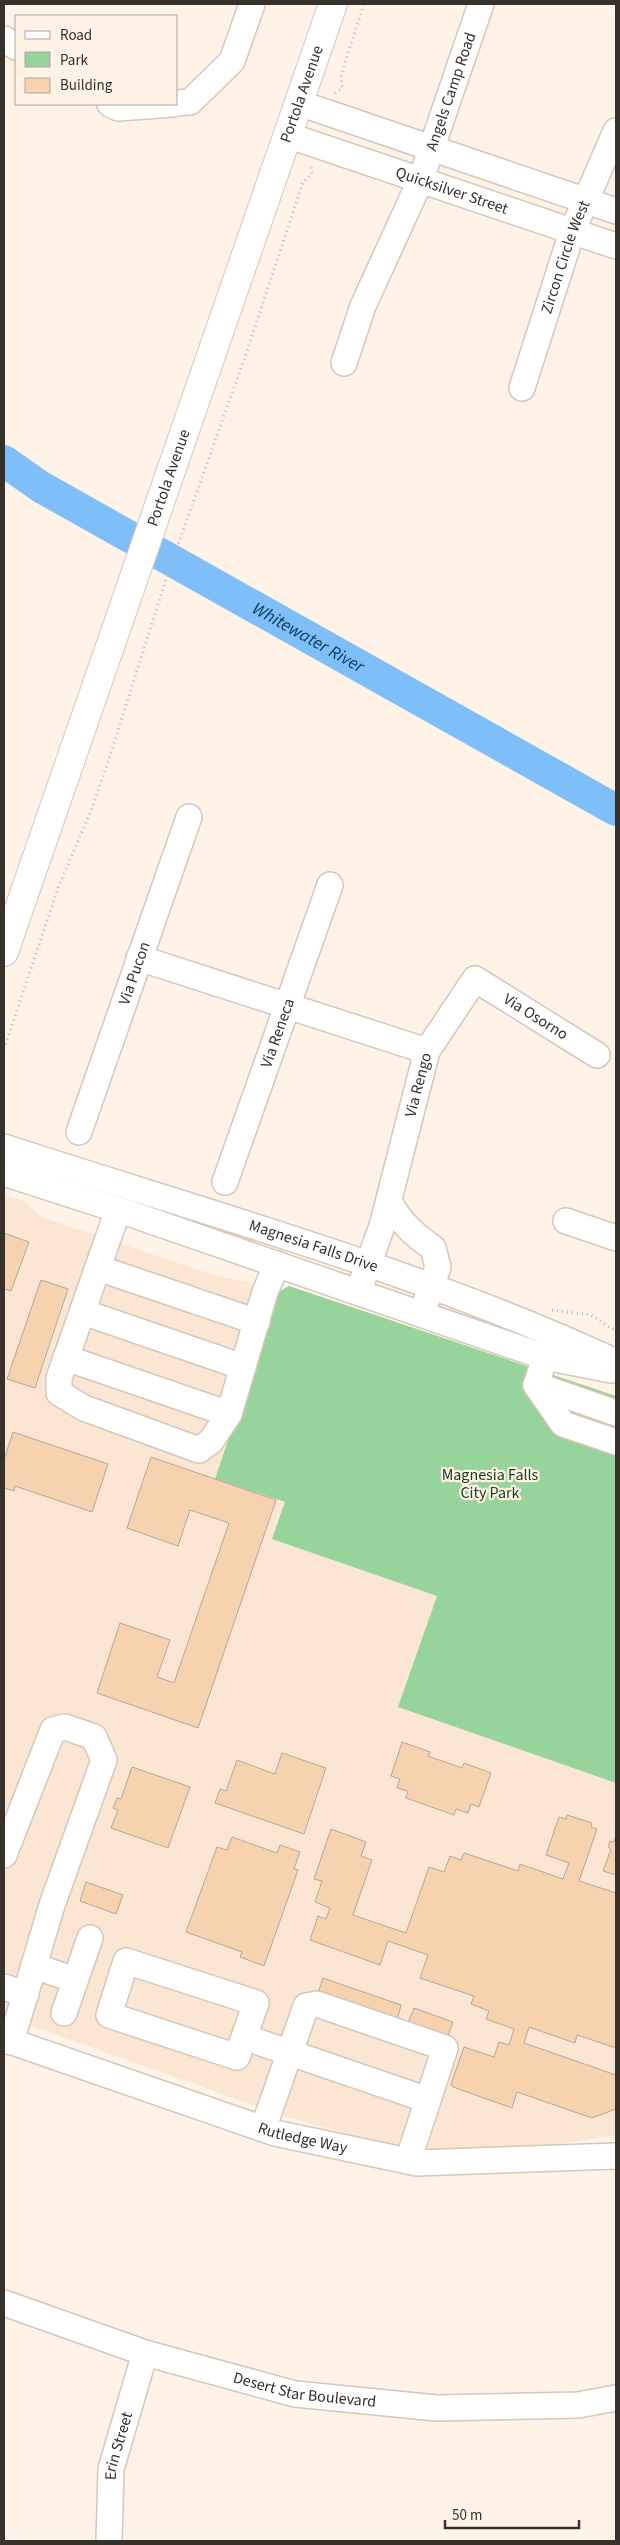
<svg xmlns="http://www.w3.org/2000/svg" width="620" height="2545" font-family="'Source Sans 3',sans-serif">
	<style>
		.built { fill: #fae6d2 }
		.green { fill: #97d49b }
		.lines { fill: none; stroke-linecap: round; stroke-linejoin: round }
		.river { stroke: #7ebff9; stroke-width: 32 }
		.building { fill: #f7d2ae; stroke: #b5a799 }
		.minor-casing { stroke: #d5c7b9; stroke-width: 28 }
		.major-casing { stroke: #d5c7b9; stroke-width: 30 }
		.path { stroke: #c1b7ad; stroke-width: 3; stroke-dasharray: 1 4; stroke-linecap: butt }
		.minor { stroke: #fff; stroke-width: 25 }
		.major { stroke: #fff; stroke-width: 28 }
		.labels { text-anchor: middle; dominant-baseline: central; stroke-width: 4.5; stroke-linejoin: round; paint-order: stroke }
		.street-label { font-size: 16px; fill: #36312b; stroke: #fff3e7 }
		.park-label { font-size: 16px; fill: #15421c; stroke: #fff3e7 }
		.water-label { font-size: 18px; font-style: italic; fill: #0c3d62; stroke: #fff3e7 }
	</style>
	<rect width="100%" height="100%" fill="#fff3e7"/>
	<path class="built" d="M4 1195 24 1201 41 1217 217 1276 247 1282 278 1292 215 1479 285 1502 273 1539 437 1596 399 1707 616 1783V2135L574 2142 476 2151 394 2147 287 2117 4 2016Z"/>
	<path class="green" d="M289 1286 616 1396V1783L398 1707 437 1596 272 1539 285 1502 215 1479 278 1292Z"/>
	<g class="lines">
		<path class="river" id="s1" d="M4 461 41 487 616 810"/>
	</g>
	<g class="building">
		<path d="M4 1233 29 1242 11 1291 4 1289Z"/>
		<path d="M41 1280 68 1289 35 1388 7 1379Z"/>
		<path d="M13 1432 108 1464 92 1512 15 1486 14 1491 4 1488V1460Z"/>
		<path d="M151 1457 276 1500 198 1728 97 1693 120 1623 170 1640 157 1677 174 1683 229 1523 190 1510 178 1546 127 1528Z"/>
		<path d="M402 1742 430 1752 428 1756 462 1768 464 1763 491 1773 479 1807 471 1804 468 1813 456 1809 454 1815 406 1798 408 1791 397 1788 400 1779 391 1776Z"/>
		<path d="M282 1753 326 1768 304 1834 215 1803 220 1789 226 1791 237 1760 275 1774Z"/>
		<path d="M132 1767 190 1787 168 1848 111 1828 118 1810 113 1808 117 1798 121 1799Z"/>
		<path d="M567 1815 592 1823 591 1827 597 1829 579 1881 616 1893V2048L577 2035 575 2043 529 2027 524 2043 616 2075V2109L592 2118 517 2092 512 2108 453 2087 451 2084 464 2047 494 2057 499 2042 509 2045 514 2029 486 2019 489 2011 471 2004 474 1996 420 1978 428 1955 388 1941 380 1965 310 1940 318 1916 326 1919 330 1908 315 1902 322 1881 314 1879 331 1829 366 1842 361 1856 372 1860 353 1915 406 1933 429 1867 444 1872 450 1856 461 1860 464 1853 518 1871 520 1864 563 1879 569 1863 546 1855 559 1817 566 1819Z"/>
		<path d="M616 1835V1875L603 1871 611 1849 608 1847 610 1841 614 1842Z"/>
		<path d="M232 1837 277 1853 280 1845 300 1852 294 1869 298 1870 264 1966 240 1957 242 1952 186 1932 217 1847 227 1850Z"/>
		<path d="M86 1882 123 1895 116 1914 80 1901Z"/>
		<path d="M323 1978 401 2005 397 2020 318 1993Z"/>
		<path d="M414 2008 453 2022 447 2038 408 2023Z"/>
	</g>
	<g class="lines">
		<defs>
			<g id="minor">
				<path d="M4 39 16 47"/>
				<path d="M176 103 190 102 232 61 252 4"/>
				<path d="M299 103 616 211"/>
				<path d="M110 104 118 108 173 104"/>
				<path id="s2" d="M287 135 616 246"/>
				<path id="s3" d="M344 363 363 306 421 179 481 4"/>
				<path id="s4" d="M522 388 572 232 616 131"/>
				<path d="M139 958 427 1051"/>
				<path id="s5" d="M79 1132 189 817"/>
				<path id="s6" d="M4 1147C209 1214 420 1271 616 1362"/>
				<path d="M4 1173 134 1215 545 1357 611 1370"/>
				<path id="s7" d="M225 1182 330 885"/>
				<path d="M389 1201C400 1222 414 1235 433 1248L438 1267 426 1302"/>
				<path d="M118 1210 59 1378V1393L84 1408 199 1450 211 1441 229 1414 265 1292 277 1264"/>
				<path d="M566 1221 616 1238"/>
				<path d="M98 1268 257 1322"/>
				<path id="s8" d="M363 1279 382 1226 427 1051 475 979 597 1055"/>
				<path d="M83 1312 243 1367"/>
				<path d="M550 1342 536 1385 616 1413"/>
				<path d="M66 1358 229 1414"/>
				<path d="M536 1385 563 1424 616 1442"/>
				<path d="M4 1855 53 1730 65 1727 94 1737 104 1760 52 1905 11 2042"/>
				<path d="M34 1966 75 1980"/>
				<path d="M4 1987 26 1994"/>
				<path d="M64 2013 90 1938"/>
				<path d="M244 2037 237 2057 109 2015 126 1961 256 2003 244 2037 428 2100"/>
				<path id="s9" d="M4 2039 275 2133 417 2163 616 2156"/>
				<path d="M263 2129 306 2006 317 2004 445 2048 408 2161"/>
				<path id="s10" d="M4 2303 145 2353 295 2394 437 2408 578 2405 616 2398"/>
				<path id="s11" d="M109 2541 111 2469 145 2353"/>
			</g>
			<g id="major">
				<path id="s12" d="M4 952 333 4"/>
			</g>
		</defs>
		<use href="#minor" class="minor-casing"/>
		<use href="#major" class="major-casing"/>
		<g class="path">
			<path d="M335 93 342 88 341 75 364 4"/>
			<path d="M4 1049 58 888 92 808 107 765 169 570 246 354 303 182 312 174 310 164"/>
			<path d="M552 1310 591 1315 616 1331"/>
		</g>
		<use href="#minor" class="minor"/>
		<use href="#major" class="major"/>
	</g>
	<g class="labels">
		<g class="street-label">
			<text stroke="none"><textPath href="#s3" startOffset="292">Angels Camp Road</textPath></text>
			<text stroke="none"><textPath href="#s12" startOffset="908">Portola Avenue</textPath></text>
			<text stroke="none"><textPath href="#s2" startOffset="174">Quicksilver Street</textPath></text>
			<text stroke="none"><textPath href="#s4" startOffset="138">Zircon Circle West</textPath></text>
			<text stroke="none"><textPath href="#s12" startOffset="502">Portola Avenue</textPath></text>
			<text stroke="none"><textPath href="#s5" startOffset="168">Via Pucon</textPath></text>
			<text stroke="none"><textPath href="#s8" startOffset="395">Via Osorno</textPath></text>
			<text stroke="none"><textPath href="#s7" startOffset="158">Via Reneca</textPath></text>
			<text stroke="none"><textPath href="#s8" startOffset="202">Via Rengo</textPath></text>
			<text stroke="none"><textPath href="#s6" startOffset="325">Magnesia Falls Drive</textPath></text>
			<text stroke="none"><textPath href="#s9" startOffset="315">Rutledge Way</textPath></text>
			<text stroke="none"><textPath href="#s10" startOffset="314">Desert Star Boulevard</textPath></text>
			<text stroke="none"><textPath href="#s11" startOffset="96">Erin Street</textPath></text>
		</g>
		<g class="park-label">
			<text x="490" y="1475">Magnesia Falls<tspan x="490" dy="18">City Park</tspan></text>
		</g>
		<g class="water-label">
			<text stroke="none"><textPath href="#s1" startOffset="352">Whitewater River</textPath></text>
		</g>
	</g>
	<rect width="620" height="2545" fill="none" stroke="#36312b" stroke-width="10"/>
	<rect x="15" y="15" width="162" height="90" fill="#fff3e7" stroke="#afa59c"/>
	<rect x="25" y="31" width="25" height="8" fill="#ffffff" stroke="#afa59c"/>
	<text x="60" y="40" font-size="15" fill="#36312b">Road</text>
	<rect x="25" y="52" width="25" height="15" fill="#97d49b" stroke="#afa59c"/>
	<text x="60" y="65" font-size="15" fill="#36312b">Park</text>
	<rect x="25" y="78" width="25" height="15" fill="#f7d2ae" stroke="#afa59c"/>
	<text x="60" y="90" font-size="15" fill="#36312b">Building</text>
	<path d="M445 2520v8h134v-8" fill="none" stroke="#36312b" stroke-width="2.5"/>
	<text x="452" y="2520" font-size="15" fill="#36312b" stroke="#fff3e7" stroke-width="4" paint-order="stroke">50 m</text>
</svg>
